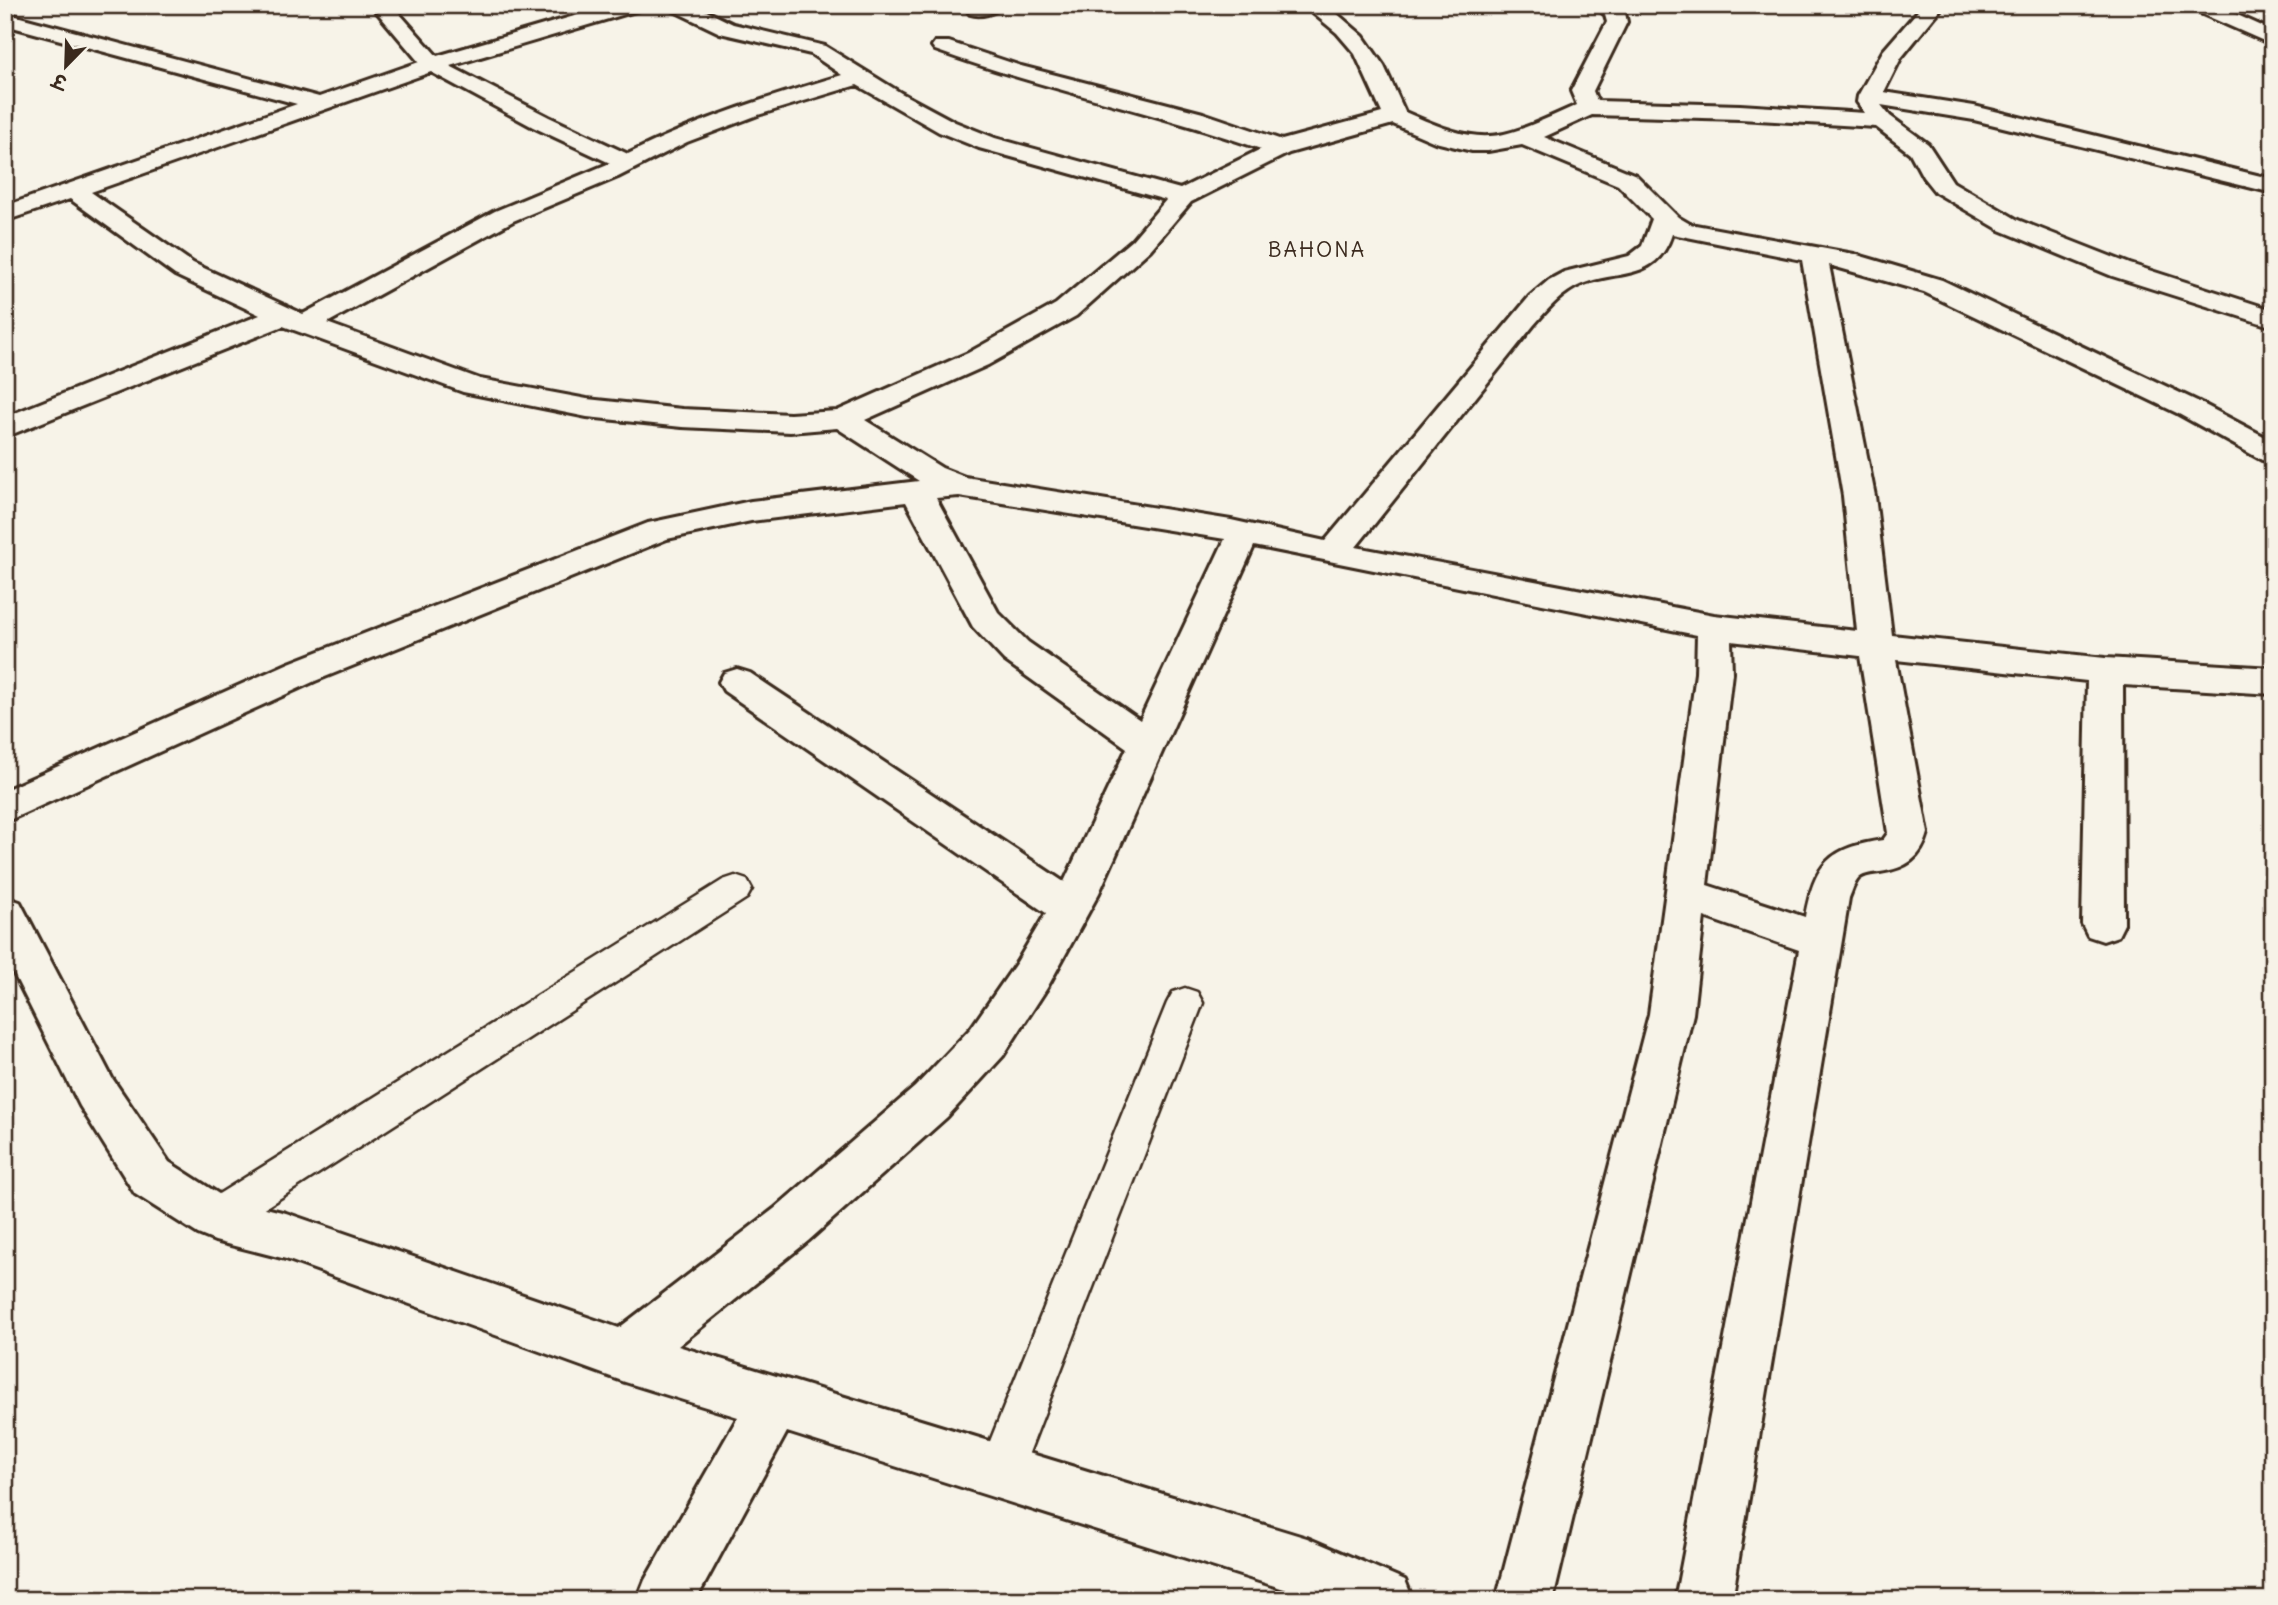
<svg xmlns="http://www.w3.org/2000/svg" width="2278" height="1605" font-family="Delius,'Playpen Sans Deva',sans-serif">
	<style>
		.lines { fill: none; stroke-linecap: round; stroke-linejoin: round }
		.service-casing { stroke: #3b2a1e; stroke-width: 5 }
		.minor-casing { stroke: #3b2a1e; stroke-width: 6 }
		.service { fill: #f7f3e8; fill-rule: evenodd }
		.minor { fill: #f7f3e8; fill-rule: evenodd }
		.labels { text-anchor: middle; dominant-baseline: central; stroke-width: 7; stroke-linejoin: round; paint-order: stroke }
		.far-quarter-label { font-size: 21px; letter-spacing: 2px; fill: #3b2a1e; stroke: #f7f3e8 }
	</style>
	<rect width="100%" height="100%" fill="#f7f3e8"/>
	<filter id="ink" filterUnits="userSpaceOnUse"><feTurbulence type="fractalNoise" baseFrequency=".0143" numOctaves="2"/><feDisplacementMap in="SourceGraphic" scale="14" xChannelSelector="R" yChannelSelector="G"/><feConvolveMatrix kernelMatrix="1 2 1 2 8 2 1 2 1" color-interpolation-filters="sRGB"/></filter>
	<g filter="url(#ink)">
		<g class="lines">
			<defs>
				<g id="service">
					<path d="M735 876 747 880 752 889 747 898 229 1231 215 1237 201 1231 195 1218 201 1205 723 880Z"/>
					<path d="M1185 988 1197 992 1203 1003 1022 1471 1016 1487 1000 1493 984 1487 978 1471 1167 1003 1173 992Z"/>
				</g>
				<g id="minor">
					<path d="M371 5H392L437 56 612 5H645L642 9 450 66 549 117 628 154C697 119 769 97 842 75L811 54 720 33 670 9 667 5H694L733 24 825 46 901 93 955 122 995 138 1180 189 1261 149C1153 111 1042 89 935 50L932 46 935 42H949L1021 66 1203 113 1282 140 1382 113 1355 54 1337 33 1303 5H1327L1363 36 1384 66 1405 112C1488 149 1496 141 1577 105L1571 91 1607 22 1605 15 1594 5H1617L1625 13 1627 22 1593 91 1597 101 1740 105 1865 113 1857 102 1858 96 1883 51 1923 5H1944L1901 58 1884 92 1974 106 2273 179V193L1974 120 1881 105 1890 116 1928 144 1953 182 2018 220 2130 264 2273 310V327L2112 276 2000 230 1935 192 1923 177 1910 153 1876 127 1740 119 1592 115 1544 137 1636 175 1678 217 1690 224 1854 254 1942 280 2197 401 2273 441V462L2262 460 2177 413 1924 292 1829 265 1875 496 1892 635 2105 658 2273 668V694L2123 685 2124 924 2118 936 2103 941 2088 936 2082 924 2087 681 1896 660 1928 833C1921 859 1906 868 1880 872 1873 873 1865 873 1859 878 1854 883 1852 891 1849 898L1732 1600H1675L1799 950 1704 917 1693 1014 1553 1600H1496L1649 1014 1696 673 1697 635 1254 546 1099 893 1047 988 1003 1056 947 1117 808 1241 678 1346 1307 1538 1405 1580 1413 1600H1319L787 1432 696 1600H637L645 1580 738 1417 625 1382 286 1259 215 1241 198 1234 135 1194 80 1106 5 956V897L20 902 112 1078 169 1162 225 1198 286 1213 619 1328 774 1209 915 1087 971 1028 1017 962 1046 913 724 691 719 682 724 673 737 669 750 673 1064 882 1127 748 1004 660 973 627 906 502 751 521 667 539 315 681 5 822V790L289 663 648 523 751 501 919 481 837 428 790 432 682 427 587 417 463 392 283 326 5 437V417L260 315 175 275 70 199 5 221V206L297 104 5 25V13L319 97 419 62ZM431 72 533 127 610 163 495 211 303 314 193 263 91 192ZM857 85 939 132 979 148 1166 200 1132 240 1056 304 968 353 837 411 790 414 682 409 587 399 480 379 327 323 513 221 618 177 687 142 758 115ZM1393 124 1435 142 1472 151H1488L1522 145 1618 185 1652 219 1642 246 1629 256 1564 272 1549 280 1530 296 1325 541 1231 520 965 477 942 468 865 420 988 365 1076 316 1150 250 1191 202 1289 153ZM1672 234 1802 260 1843 496 1857 631 1714 615 1356 547 1533 326C1547 310 1562 292 1582 284 1620 269 1656 282 1672 234ZM959 496 1225 539 1140 720 1028 642 998 612 936 498ZM1731 641 1860 656 1888 833 1883 840C1829 848 1815 863 1805 917L1707 885 1732 673Z"/>
					<path d="M1002 5C996 14 980 17 970 14L967 10 971 5Z"/>
					<path d="M2188 5H2215L2273 31V45L2191 9Z"/>
				</g>
			</defs>
			<use href="#service" class="service-casing"/>
			<use href="#minor" class="minor-casing"/>
			<use href="#service" class="service"/>
			<use href="#minor" class="minor"/>
		</g>
	</g>
	<g class="labels">
		<g class="far-quarter-label">
			<text x="1317" y="249">BAHONA</text>
		</g>
	</g>
	<rect width="2278" height="1605" fill="none" stroke="#f7f3e8" stroke-width="28"/>
	<rect x="14" y="14" width="2250" height="1577" fill="none" stroke="#3b2a1e" stroke-width="2.5" filter="url(#ink)"/>
	<g transform="translate(66 66) rotate(203)" stroke="#f7f3e8" stroke-width="5" paint-order="stroke">
	<path d="M0-5L12 26L0 18L-12 26Z" fill="#3b2a1e"/>
	<text y="-10" font-size="19" font-weight="bold" text-anchor="middle" fill="#3b2a1e">उ</text>
	</g>
</svg>
